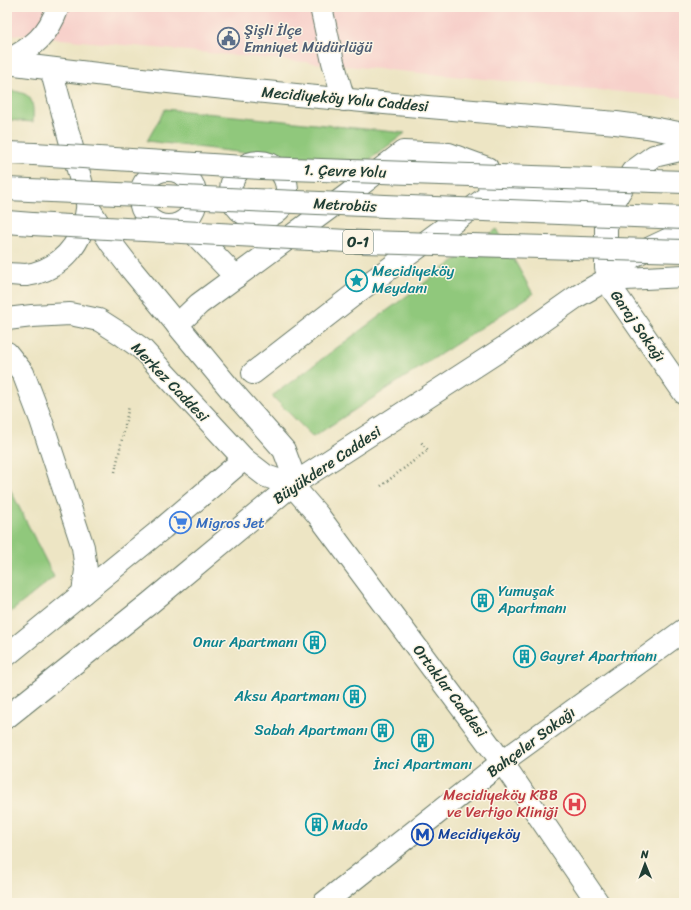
<svg xmlns="http://www.w3.org/2000/svg" width="691" height="910" font-family="Sriracha,sans-serif">
	<style>
		.built { fill: #f7d0ca }
		.green { fill: #90c87b; stroke: #588258 }
		.lines { fill: none; stroke-linecap: round; stroke-linejoin: round }
		.minor-casing { stroke: #677866; stroke-width: 24 }
		.major-casing { stroke: #677866; stroke-width: 24 }
		.highway-casing { stroke: #677866; stroke-width: 24 }
		.path { stroke: #677866; stroke-width: 2.5; stroke-dasharray: 1 3; stroke-linecap: butt }
		.minor { stroke: #fff; stroke-width: 22 }
		.major { stroke: #fff; stroke-width: 22 }
		.highway { stroke: #fff; stroke-width: 22 }
		.minor-bridge-casing { stroke: #677866; stroke-width: 24; stroke-linecap: butt }
		.highway-bridge-casing { stroke: #677866; stroke-width: 24; stroke-linecap: butt }
		.minor-bridge { stroke: #fff; stroke-width: 22 }
		.highway-bridge { stroke: #fff; stroke-width: 22 }
		.labels { text-anchor: middle; dominant-baseline: central; stroke-width: 3; stroke-linejoin: round; paint-order: stroke }
		.shield { fill: #fcf5e5; stroke: #617469; stroke-width: 1 }
		.shield-label { font-size: 14px; font-weight: bold; fill: #1f3d34 }
		.service-label { font-size: 15px; fill: #4e5e75; stroke: #fcf5e5; text-anchor: start }
		.street-label { font-size: 15px; fill: #1f3d34; stroke: #fcf5e5 }
		.culture-label { font-size: 15px; fill: #0d838f; stroke: #fcf5e5; text-anchor: start }
		.shop-label { font-size: 15px; fill: #366cbe; stroke: #fcf5e5; text-anchor: start }
		.health-label { font-size: 15px; fill: #be3a42; stroke: #fcf5e5; text-anchor: end }
		.transit-label { font-size: 15px; fill: #164399; stroke: #fcf5e5; text-anchor: start }
	</style>
	<rect width="100%" height="100%" fill="#fcf5e5"/>
	<filter id="ink" filterUnits="userSpaceOnUse"><feTurbulence type="fractalNoise" baseFrequency=".025" numOctaves="2"/><feDisplacementMap in="SourceGraphic" scale="8" xChannelSelector="R" yChannelSelector="G"/><feConvolveMatrix kernelMatrix="1 2 1 2 8 2 1 2 1" color-interpolation-filters="sRGB"/></filter>
	<filter id="wash" filterUnits="userSpaceOnUse"><feTurbulence type="fractalNoise" baseFrequency=".012" numOctaves="4" result="noise"/><feDisplacementMap in="SourceGraphic" scale="16" xChannelSelector="R" yChannelSelector="G"/><feGaussianBlur stdDeviation="0.9" result="paint"/><feColorMatrix in="noise" values="0 0 0 0 0 0 0 0 0 0 0 0 0 0 0 0 0 1.4 0 .05"/><feComposite in="paint" operator="in"/></filter>
	<g filter="url(#wash)">
		<rect width="100%" height="100%" fill="#ede5c4"/>
		<path class="built" d="M7 7H684V98L7 34Z"/>
		<g class="green">
			<path d="M7 90C32 93 34 98 33 122L7 120Z"/>
			<path d="M165 109 405 133 360 167 147 141Z"/>
			<path d="M497 229 533 294 313 437 272 396Z"/>
			<path d="M7 483 54 577 7 615Z"/>
		</g>
	</g>
	<g filter="url(#ink)">
		<g class="lines">
			<defs>
				<g id="minor">
					<path d="M321 7 333 62 344 100"/>
					<path d="M7 61C33 47 48 36 58 7"/>
					<circle cx="259" cy="190" r="28"/>
					<circle cx="168" cy="198" r="28"/>
					<path d="M184 223 236 277"/>
					<path d="M606 280 684 393"/>
					<path d="M177 325 199 304 350 193 403 152 449 154 487 168 489 186"/>
					<path d="M253 373 360 290 490 195 617 196"/>
					<path d="M324 903 502 762 684 630"/>
				</g>
				<g id="major">
					<path d="M7 63C209 89 413 106 616 123L647 127 684 134"/>
					<path d="M51 69 88 207 111 243 131 269 231 390 284 450 293 474 292 485"/>
					<path d="M606 268V227L617 196 632 172 654 156 684 149"/>
					<path d="M7 274C13 274 20 275 26 275 52 272 73 254 82 230 85 223 86 216 87 209"/>
					<path d="M606 280 684 276"/>
					<path d="M7 319 32 316 70 314 99 320 121 334 142 349 244 459 266 476 292 485 318 515 502 762 598 903"/>
					<path d="M7 353 23 373 41 420 83 547 86 570 83 593"/>
					<path d="M7 655 163 528 244 459"/>
					<path d="M7 717 150 603 292 485 508 345 576 297 606 280 633 256 684 232"/>
				</g>
				<g id="highway">
					<path d="M7 153 34 154"/>
					<path d="M7 222 32 224"/>
				</g>
			</defs>
			<use href="#minor" class="minor-casing"/>
			<use href="#major" class="major-casing"/>
			<use href="#highway" class="highway-casing"/>
			<g class="path">
				<path d="M115 472 129 406"/>
				<path d="M381 486 428 450 420 441"/>
			</g>
			<use href="#minor" class="minor"/>
			<use href="#major" class="major"/>
			<use href="#highway" class="highway"/>
			<defs>
				<path id="minor-bridge" d="M7 189 385 206 684 218"/>
				<g id="highway-bridge">
					<path d="M34 154 261 168 684 182"/>
					<path d="M32 224 366 242 684 251"/>
				</g>
			</defs>
			<use href="#minor-bridge" class="minor-bridge-casing"/>
			<use href="#highway-bridge" class="highway-bridge-casing"/>
			<use href="#minor-bridge" class="minor-bridge"/>
			<use href="#highway-bridge" class="highway-bridge"/>
		</g>
	</g>
	<defs>
		<symbol id="civic-ring" viewBox="-11 -11 22 22"><circle r="9.5" fill="#fcf5e5" stroke="#5c6f8a" stroke-width="1.5"/><path d="M-.6-6.5H3V-4.5H.6V-3L4-1V1h2V6H-6V1h2V-1L-.6-3ZM-1.2 2.5V6h2.4V2.5Z" fill="#5c6f8a"/></symbol>
		<symbol id="sight-ring" viewBox="-11 -11 22 22"><circle r="9.5" fill="#fcf5e5" stroke="#0f9aa8" stroke-width="1.5"/><path d="M0-6L1.8-2.2L6-1.7L2.9 1.2L3.7 5.4L0 3.3L-3.7 5.4L-2.9 1.2L-6-1.7L-1.8-2.2Z" fill="#0f9aa8"/></symbol>
		<symbol id="supermarket-ring" viewBox="-11 -11 22 22"><circle r="9.5" fill="#fcf5e5" stroke="#3f7fe0" stroke-width="1.5"/><path d="M-6-5.5h2.5l.6 2H6L4.5 2H-2.5L-4.4-4H-6ZM-1.5 3.2a1.3 1.3 0 1 0 .1 0ZM3 3.2a1.3 1.3 0 1 0 .1 0Z" fill="#3f7fe0"/></symbol>
		<symbol id="building-ring" viewBox="-11 -11 22 22"><circle r="9.5" fill="#fcf5e5" stroke="#0f9aa8" stroke-width="1.5"/><path d="M-4-6H4V6H1V3H-1V6H-4ZM-2.5-4.3h1.7v1.8h-1.7ZM.8-4.3h1.7v1.8H.8ZM-2.5-1h1.7V.8h-1.7ZM.8-1h1.7V.8H.8Z" fill="#0f9aa8"/></symbol>
		<symbol id="hospital-ring" viewBox="-11 -11 22 22"><circle r="9.5" fill="#fcf5e5" stroke="#e0444e" stroke-width="1.5"/><path d="M-5-5h3v3.5h4V-5h3V5h-3V1.5h-4V5h-3Z" fill="#e0444e"/></symbol>
		<symbol id="metro-ring" viewBox="-11 -11 22 22"><circle r="9.5" fill="#fcf5e5" stroke="#1a4fb4" stroke-width="1.5"/><path d="M-5.5 5V-5H-3L0 0L3-5H5.5V5H3V-.5L0 4L-3-.5V5Z" fill="#1a4fb4"/></symbol>
	</defs>
	<g fill-rule="evenodd">
		<use href="#civic-ring" x="216" y="26" width="25" height="25"/>
		<use href="#sight-ring" x="344" y="268" width="25" height="25"/>
		<use href="#supermarket-ring" x="168" y="510" width="25" height="25"/>
		<use href="#building-ring" x="470" y="588" width="25" height="25"/>
		<use href="#building-ring" x="302" y="630" width="25" height="25"/>
		<use href="#building-ring" x="512" y="644" width="25" height="25"/>
		<use href="#building-ring" x="342" y="684" width="25" height="25"/>
		<use href="#building-ring" x="370" y="718" width="25" height="25"/>
		<use href="#building-ring" x="410" y="728" width="25" height="25"/>
		<use href="#hospital-ring" x="562" y="792" width="25" height="25"/>
		<use href="#building-ring" x="304" y="812" width="25" height="25"/>
		<use href="#metro-ring" x="410" y="822" width="25" height="25"/>
	</g>
	<g class="labels">
		<rect class="shield" x="343" y="230" width="30" height="24" rx="3"/>
		<g class="shield-label">
			<text x="358" y="242">O-1</text>
		</g>
		<g class="service-label">
			<text x="244" y="30">Şişli İlçe<tspan x="244" dy="17">Emniyet Müdürlüğü</tspan></text>
		</g>
		<g class="street-label">
			<text transform="translate(345 99) rotate(5)">Mecidiyeköy Yolu Caddesi</text>
			<text transform="translate(345 171) rotate(2)">1. Çevre Yolu</text>
			<text transform="translate(345 205) rotate(3)">Metrobüs</text>
			<text transform="translate(638 326) rotate(55)">Garaj Sokağı</text>
			<text transform="translate(170 382) rotate(46)">Merkez Caddesi</text>
			<text transform="translate(327 465) rotate(-34)">Büyükdere Caddesi</text>
			<text transform="translate(450 691) rotate(53)">Ortaklar Caddesi</text>
			<text transform="translate(531 742) rotate(-37)">Bahçeler Sokağı</text>
		</g>
		<g class="culture-label">
			<text x="372" y="271">Mecidiyeköy<tspan x="372" dy="17">Meydanı</tspan></text>
			<text x="498" y="591">Yumuşak<tspan x="498" dy="17">Apartmanı</tspan></text>
			<text x="298" y="642" text-anchor="end">Onur Apartmanı</text>
			<text x="540" y="656">Gayret Apartmanı</text>
			<text x="340" y="696" text-anchor="end">Aksu Apartmanı</text>
			<text x="368" y="730" text-anchor="end">Sabah Apartmanı</text>
			<text x="423" y="764" text-anchor="middle">İnci Apartmanı</text>
			<text x="332" y="825">Mudo</text>
		</g>
		<g class="shop-label">
			<text x="196" y="523">Migros Jet</text>
		</g>
		<g class="health-label">
			<text x="558" y="795">Mecidiyeköy KBB<tspan x="558" dy="17">ve Vertigo Kliniği</tspan></text>
		</g>
		<g class="transit-label">
			<text x="438" y="834">Mecidiyeköy</text>
		</g>
	</g>
	<rect width="691" height="910" fill="none" stroke="#fcf5e5" stroke-width="24"/>
	<g transform="translate(645 864) rotate(359)" stroke="#fcf5e5" stroke-width="3" paint-order="stroke">
	<path d="M0-3L7 15L0 10L-7 15Z" fill="#1f3d34"/>
	<text y="-6" font-size="11" font-weight="bold" text-anchor="middle" fill="#1f3d34">N</text>
	</g>
</svg>
